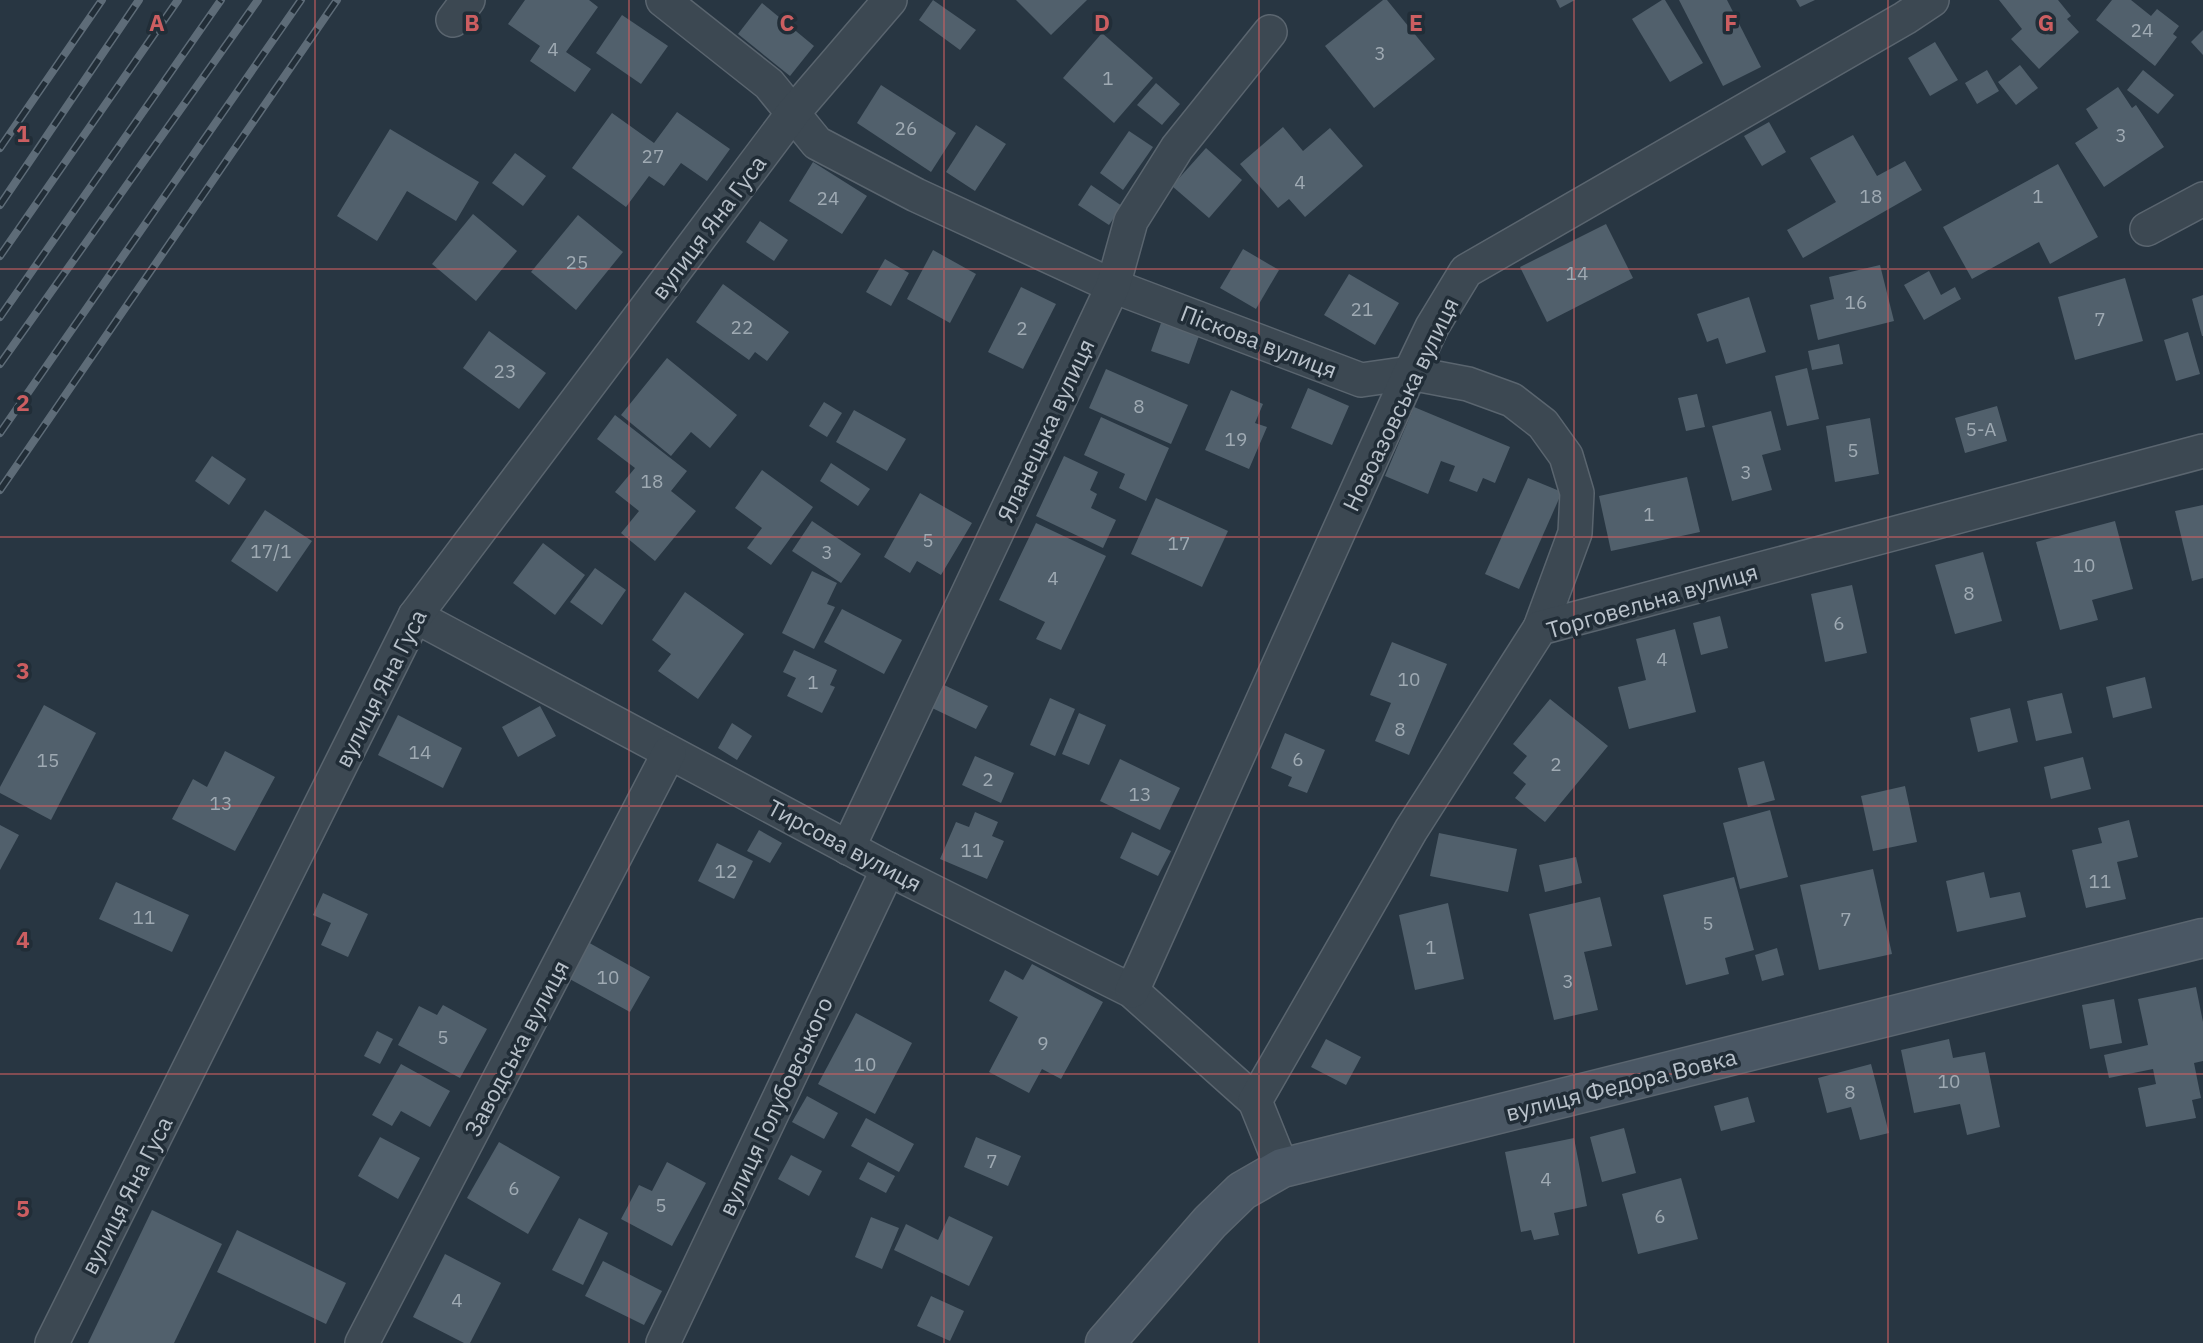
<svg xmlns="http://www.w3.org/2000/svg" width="2203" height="1343" font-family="'IBM Plex Sans',sans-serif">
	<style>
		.building { fill: #51606c }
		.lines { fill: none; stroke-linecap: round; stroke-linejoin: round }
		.street-casing { stroke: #5a656f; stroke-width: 36 }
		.secondary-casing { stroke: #5a656f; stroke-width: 41 }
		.street { stroke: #3c4852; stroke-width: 33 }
		.secondary { stroke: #4a5764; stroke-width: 38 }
		.rail-casing { stroke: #5e6c78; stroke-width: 8 }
		.rail { stroke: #212d37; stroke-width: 5; stroke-dasharray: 16; stroke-linecap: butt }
		.grid { fill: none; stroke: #cc5e61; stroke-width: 2; stroke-opacity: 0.55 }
		.labels { text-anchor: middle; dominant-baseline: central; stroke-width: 7; stroke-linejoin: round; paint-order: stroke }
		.number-label { font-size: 19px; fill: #9faab3 }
		.street-label { font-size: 23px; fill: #b9c2cb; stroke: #212d37 }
		.grid-label { font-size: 23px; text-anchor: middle; font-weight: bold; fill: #cc5e61; stroke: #212d37; stroke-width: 7; stroke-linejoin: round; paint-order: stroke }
	</style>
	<rect width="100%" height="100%" fill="#283642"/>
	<g class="building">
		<path d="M525 0H589L598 7 566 52 591 69 575 92 530 61 540 46 508 24Z"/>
		<path d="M933 0 976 30 960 50 919 20Z"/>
		<path d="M1016 0H1087L1051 35Z"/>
		<path d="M1383 0H1387L1435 59 1374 108 1325 46Z"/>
		<path d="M1556 0H1575L1560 8Z"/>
		<path d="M1662 0H1665L1703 63 1670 82 1632 19Z"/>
		<path d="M1679 0H1727L1761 67 1723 86Z"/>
		<path d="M1796 0H1815L1800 7Z"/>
		<path d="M1999 0H2058L2071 16 2067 19 2079 32 2039 69 2011 39 2022 29Z"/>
		<path d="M2112 0H2131L2151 16 2157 9 2179 26 2173 34 2177 37 2155 66 2096 20Z"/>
		<path d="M762 3 814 46 790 76 738 34Z"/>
		<path d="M622 15 668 46 641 84 596 53Z"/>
		<path d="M2203 30V55L2191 42Z"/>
		<path d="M1102 33 1153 78 1114 123 1063 78Z"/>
		<path d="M1935 42 1958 80 1930 96 1908 58Z"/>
		<path d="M2020 65 2038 88 2016 105 1998 82Z"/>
		<path d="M1987 70 1999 91 1977 104 1965 83Z"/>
		<path d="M2143 70 2174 95 2158 114 2127 90Z"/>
		<path d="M1156 83 1180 104 1162 125 1137 105Z"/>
		<path d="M881 85 956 133 931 172 857 123Z"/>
		<path d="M2118 87 2132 108 2136 105 2164 147 2104 187 2075 143 2098 128 2086 109Z"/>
		<path d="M677 112 730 149 707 181 681 163 664 186 649 176 626 207 572 168 612 113 654 143Z"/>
		<path d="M1769 122 1786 152 1762 166 1744 136Z"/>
		<path d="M976 125 1006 144 975 191 946 172Z"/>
		<path d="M1283 127 1303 151 1330 128 1363 166 1305 217 1289 199 1278 208 1240 164Z"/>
		<path d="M390 129 479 182 456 221 407 191 377 241 337 216Z"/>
		<path d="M1129 131 1153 147 1123 190 1100 173Z"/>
		<path d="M1853 135 1877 176 1905 161 1922 190 1803 258 1787 230 1836 202 1810 158Z"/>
		<path d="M1206 148 1242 180 1209 218 1172 186Z"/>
		<path d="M515 153 546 176 523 206 492 183Z"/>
		<path d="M813 162 867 196 842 234 789 201Z"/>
		<path d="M2058 164 2098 237 2050 264 2039 242 1972 279 1943 227Z"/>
		<path d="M1091 185 1122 206 1109 225 1078 205Z"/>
		<path d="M473 214 517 251 476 301 432 264Z"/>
		<path d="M578 215 623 252 576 310 531 272Z"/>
		<path d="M760 221 788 240 774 261 746 242Z"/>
		<path d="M1606 224 1633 278 1547 322 1520 267Z"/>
		<path d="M1243 249 1279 270 1256 309 1220 288Z"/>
		<path d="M933 250 976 274 950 323 907 299Z"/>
		<path d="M885 259 909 273 891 306 866 292Z"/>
		<path d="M1880 265 1894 321 1818 340 1810 305 1834 299 1829 277Z"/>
		<path d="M1929 271 1941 295 1955 287 1961 299 1924 320 1904 285Z"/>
		<path d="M1349 274 1399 303 1375 345 1324 315Z"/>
		<path d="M2125 278 2143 341 2075 360 2058 297Z"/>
		<path d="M723 284 789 332 767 361 755 352 749 360 696 322Z"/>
		<path d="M1021 287 1056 304 1023 369 988 352Z"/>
		<path d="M2203 295V336H2202L2192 299Z"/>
		<path d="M1749 297 1766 352 1726 364 1718 338 1707 342 1697 314Z"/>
		<path d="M1161 323 1199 336 1189 364 1151 351Z"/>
		<path d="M489 331 546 373 519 409 463 368Z"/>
		<path d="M2188 332 2200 374 2176 381 2164 340Z"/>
		<path d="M1839 344 1843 364 1812 370 1808 351Z"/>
		<path d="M667 358 737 415 710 448 691 432 671 456 621 415Z"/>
		<path d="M1807 368 1819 419 1787 426 1775 376Z"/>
		<path d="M1106 369 1188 405 1171 444 1089 408Z"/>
		<path d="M1308 388 1349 406 1332 445 1291 428Z"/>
		<path d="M1231 390 1263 404 1255 423 1267 427 1249 469 1205 450Z"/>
		<path d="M1697 394 1705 427 1686 431 1678 398Z"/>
		<path d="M824 402 842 413 827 437 809 426Z"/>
		<path d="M1997 406 2007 441 1965 453 1955 418Z"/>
		<path d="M1414 407 1510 447 1495 483 1483 478 1477 492 1449 481 1455 466 1441 461 1428 494 1385 476Z"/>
		<path d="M854 410 906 439 887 471 836 442Z"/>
		<path d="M1771 411 1781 450 1762 455 1772 490 1732 501 1712 426Z"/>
		<path d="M615 415 687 471 671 491 696 511 655 561 621 533 639 511 615 492 635 468 597 439Z"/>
		<path d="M1101 417 1169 448 1146 501 1119 488 1125 474 1084 455Z"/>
		<path d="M1870 418 1879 474 1835 482 1826 426Z"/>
		<path d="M212 456 246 479 229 505 195 481Z"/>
		<path d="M1064 456 1098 472 1090 490 1097 494 1091 508 1116 520 1103 548 1036 516Z"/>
		<path d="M831 463 870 489 858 506 820 481Z"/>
		<path d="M762 470 813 507 771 565 747 548 762 528 735 508Z"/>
		<path d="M1687 477 1700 532 1611 551 1599 496Z"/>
		<path d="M1528 478 1562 492 1519 589 1485 574Z"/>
		<path d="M920 493 972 523 941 575 917 561 910 573 884 557Z"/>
		<path d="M1156 498 1228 531 1202 587 1131 554Z"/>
		<path d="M2203 505V578L2192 581 2175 511Z"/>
		<path d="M265 510 312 541 277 592 231 561Z"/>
		<path d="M812 521 861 554 841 583 792 551Z"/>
		<path d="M2115 521 2133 589 2092 600 2098 620 2060 630 2036 542Z"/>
		<path d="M1036 523 1106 556 1061 650 1036 639 1045 622 999 600Z"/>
		<path d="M543 543 585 575 555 615 513 583Z"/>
		<path d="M1983 552 2002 621 1955 634 1935 565Z"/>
		<path d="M595 568 626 590 602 625 570 602Z"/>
		<path d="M812 571 837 583 827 604 835 607 814 649 782 633Z"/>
		<path d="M1852 585 1867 653 1825 662 1811 594Z"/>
		<path d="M685 592 744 634 698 699 658 671 671 654 652 640Z"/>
		<path d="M842 609 902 640 884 674 824 642Z"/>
		<path d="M1720 616 1728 648 1701 655 1693 623Z"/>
		<path d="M1675 629 1696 712 1629 729 1618 687 1646 680 1636 639Z"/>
		<path d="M1392 642 1447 664 1409 755 1375 741 1391 703 1370 695Z"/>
		<path d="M794 650 837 670 830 685 835 687 822 713 787 696 796 678 783 672Z"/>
		<path d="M2145 677 2152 708 2113 718 2106 687Z"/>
		<path d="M942 684 988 706 976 729 930 707Z"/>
		<path d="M2062 693 2072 733 2036 741 2027 701Z"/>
		<path d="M1050 698 1075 709 1055 756 1030 745Z"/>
		<path d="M1550 699 1608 746 1545 822 1515 798 1526 784 1513 773 1527 756 1513 744Z"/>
		<path d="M44 705 96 733 51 820 0 793V787Z"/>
		<path d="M540 706 556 736 518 757 502 727Z"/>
		<path d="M2010 708 2018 742 1978 752 1970 718Z"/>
		<path d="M1079 713 1106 725 1089 765 1062 754Z"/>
		<path d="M398 715 462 748 443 788 378 755Z"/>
		<path d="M732 723 752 736 737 760 718 748Z"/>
		<path d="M1285 733 1325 750 1307 793 1288 786 1292 777 1271 768Z"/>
		<path d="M225 751 275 777 235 851 172 819 193 779 207 787Z"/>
		<path d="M975 756 1014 773 1001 803 962 785Z"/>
		<path d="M2083 757 2091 789 2051 799 2044 767Z"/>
		<path d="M1120 759 1180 788 1160 830 1100 801Z"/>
		<path d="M1764 761 1775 800 1748 807 1738 768Z"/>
		<path d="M1905 786 1917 842 1873 851 1861 796Z"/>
		<path d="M1770 810 1788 877 1740 889 1723 823Z"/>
		<path d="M975 812 998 822 992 836 1004 841 987 879 940 859 956 822 969 827Z"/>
		<path d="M2129 820 2138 857 2117 862 2126 899 2086 908 2072 850 2102 843 2098 828Z"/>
		<path d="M0 825 19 835 0 870Z"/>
		<path d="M759 830 782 843 770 863 747 851Z"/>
		<path d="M1132 832 1171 851 1158 876 1120 858Z"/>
		<path d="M1439 833 1517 849 1508 892 1430 876Z"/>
		<path d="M717 843 753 861 734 899 698 881Z"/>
		<path d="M1576 857 1582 883 1545 892 1539 865Z"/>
		<path d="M1873 869 1892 954 1819 970 1800 885Z"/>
		<path d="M1984 872 1990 898 2020 892 2026 917 1957 932 1946 881Z"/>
		<path d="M1734 877 1754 950 1725 958 1729 974 1686 985 1663 895Z"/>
		<path d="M116 882 189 915 172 952 99 919Z"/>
		<path d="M323 893 368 914 348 957 321 945 331 923 313 915Z"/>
		<path d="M1600 897 1612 946 1584 952 1598 1010 1554 1020 1529 914Z"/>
		<path d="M1448 903 1464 979 1415 990 1399 915Z"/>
		<path d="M586 941 650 977 630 1012 566 977Z"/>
		<path d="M1777 948 1784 975 1762 981 1755 955Z"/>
		<path d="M1032 964 1103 1002 1061 1079 1042 1069 1029 1093 989 1072 1018 1017 989 1001 1005 970 1023 980Z"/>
		<path d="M2196 987 2203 1022V1061L2194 1063 2201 1098 2192 1100 2196 1118 2146 1127 2138 1088 2156 1084 2153 1069 2109 1078 2104 1055 2148 1045 2138 999Z"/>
		<path d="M2114 999 2122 1043 2090 1049 2082 1005Z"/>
		<path d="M443 1005 487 1029 460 1078 398 1045 419 1006 437 1015Z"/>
		<path d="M856 1013 912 1043 875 1114 818 1084Z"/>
		<path d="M377 1031 393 1039 380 1064 364 1056Z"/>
		<path d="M1326 1039 1361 1057 1346 1085 1311 1067Z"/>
		<path d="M1949 1039 1953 1058 1985 1052 2000 1127 1967 1135 1960 1104 1914 1113 1901 1050Z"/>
		<path d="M401 1064 450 1091 430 1127 401 1111 392 1126 372 1115Z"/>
		<path d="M1871 1064 1889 1133 1860 1140 1851 1107 1827 1113 1818 1078Z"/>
		<path d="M807 1096 838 1113 824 1139 792 1122Z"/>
		<path d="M1748 1097 1755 1122 1721 1131 1714 1106Z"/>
		<path d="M866 1118 914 1144 899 1172 851 1146Z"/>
		<path d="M1624 1128 1636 1173 1602 1182 1590 1137Z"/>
		<path d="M380 1137 420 1158 398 1199 358 1176Z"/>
		<path d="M976 1137 1021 1156 1008 1186 964 1167Z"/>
		<path d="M1574 1138 1587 1206 1554 1213 1559 1235 1534 1240 1531 1230 1521 1232 1505 1152Z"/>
		<path d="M499 1142 560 1177 528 1234 467 1198Z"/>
		<path d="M791 1155 822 1171 809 1196 778 1179Z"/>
		<path d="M667 1162 706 1183 672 1246 621 1219 639 1185 652 1191Z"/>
		<path d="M868 1162 895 1176 886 1193 859 1179Z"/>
		<path d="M1681 1178 1698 1239 1638 1254 1622 1194Z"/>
		<path d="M152 1210 222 1244 174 1343H88Z"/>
		<path d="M949 1216 993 1237 969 1286 894 1250 906 1224 938 1240Z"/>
		<path d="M871 1217 899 1228 882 1269 855 1257Z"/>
		<path d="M579 1218 608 1233 583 1285 552 1270Z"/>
		<path d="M237 1230 346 1283 326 1324 217 1272Z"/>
		<path d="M445 1254 501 1283 470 1343H464L413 1317Z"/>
		<path d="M603 1261 662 1291 644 1325 585 1296Z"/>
		<path d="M931 1296 964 1311 950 1341 917 1326Z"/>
	</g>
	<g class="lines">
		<defs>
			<g id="street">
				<path d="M663 0 769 84 817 143 916 195 1113 286 1361 380 1410 373 1468 384 1512 400 1543 424 1566 456 1577 493 1575 533 1540 628"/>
				<path d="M453 20 468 0"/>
				<path d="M2147 229 2203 199"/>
				<path d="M415 616 888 869 1132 991 1255 1101"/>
				<path d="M848 848 1113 286 1131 221 1177 148 1270 32"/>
				<path d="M1132 991 1410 373 1432 327 1466 271 1905 18 1932 0"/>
				<path d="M1282 1168 1255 1101 1411 830 1540 628 2203 451"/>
				<path d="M52 1343 415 616 793 113 890 0"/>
				<path d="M362 1343 669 753"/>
				<path d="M663 1343 888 869"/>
			</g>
			<path id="secondary" d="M1105 1343 1210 1222 1242 1191 1282 1168 2203 938"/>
		</defs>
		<use href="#street" class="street-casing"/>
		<use href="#secondary" class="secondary-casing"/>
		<use href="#street" class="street"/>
		<use href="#secondary" class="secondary"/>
		<defs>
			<g id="rail">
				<path d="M0 148 102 0"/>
				<path d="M0 205 139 0"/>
				<path d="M0 256 178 0"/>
				<path d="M0 317 221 0"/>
				<path d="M0 364 258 0"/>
				<path d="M0 433 301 0"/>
				<path d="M0 490 337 0"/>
			</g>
		</defs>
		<use href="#rail" class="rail-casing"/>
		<use href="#rail" class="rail"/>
	</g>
	<path class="grid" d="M315 0V1343M629 0V1343M944 0V1343M1259 0V1343M1574 0V1343M1888 0V1343M0 269H2203M0 537H2203M0 806H2203M0 1074H2203"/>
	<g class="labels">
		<g class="number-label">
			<text x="2142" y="30">24</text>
			<text x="553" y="49">4</text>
			<text x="1380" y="53">3</text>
			<text x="1108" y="78">1</text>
			<text x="906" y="128">26</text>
			<text x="2121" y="135">3</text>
			<text x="653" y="156">27</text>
			<text x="1300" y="182">4</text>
			<text x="1871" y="196">18</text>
			<text x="2038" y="196">1</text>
			<text x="828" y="198">24</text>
			<text x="577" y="262">25</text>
			<text x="1577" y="273">14</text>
			<text x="1856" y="302">16</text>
			<text x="1362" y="309">21</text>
			<text x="2100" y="319">7</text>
			<text x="742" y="327">22</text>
			<text x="1022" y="328">2</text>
			<text x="505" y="371">23</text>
			<text x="1139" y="406">8</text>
			<text x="1981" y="429">5-А</text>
			<text x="1236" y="439">19</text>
			<text x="1853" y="450">5</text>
			<text x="1746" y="472">3</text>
			<text x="652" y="481">18</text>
			<text x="1649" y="514">1</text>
			<text x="928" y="540">5</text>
			<text x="1179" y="543">17</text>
			<text x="271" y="551">17/1</text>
			<text x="827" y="552">3</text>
			<text x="2084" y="565">10</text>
			<text x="1053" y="578">4</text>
			<text x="1969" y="593">8</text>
			<text x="1839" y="623">6</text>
			<text x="1662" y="659">4</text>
			<text x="1409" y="679">10</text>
			<text x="813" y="682">1</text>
			<text x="1400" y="729">8</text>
			<text x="420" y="752">14</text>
			<text x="1298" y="759">6</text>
			<text x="48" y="760">15</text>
			<text x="1556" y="764">2</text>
			<text x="988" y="779">2</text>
			<text x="1140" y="794">13</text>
			<text x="221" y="803">13</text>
			<text x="972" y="850">11</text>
			<text x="726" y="871">12</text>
			<text x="2100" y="881">11</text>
			<text x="144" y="917">11</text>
			<text x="1846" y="919">7</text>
			<text x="1708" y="923">5</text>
			<text x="1431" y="947">1</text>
			<text x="608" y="977">10</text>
			<text x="1568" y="981">3</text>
			<text x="443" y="1037">5</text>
			<text x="1043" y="1043">9</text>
			<text x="865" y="1064">10</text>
			<text x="1949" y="1081">10</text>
			<text x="1850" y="1092">8</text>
			<text x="992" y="1161">7</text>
			<text x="1546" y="1179">4</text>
			<text x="514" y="1188">6</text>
			<text x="661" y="1205">5</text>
			<text x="1660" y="1216">6</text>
			<text x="457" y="1300">4</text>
		</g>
		<g class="street-label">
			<text transform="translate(708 227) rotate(-53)">вулиця Яна Гуса</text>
			<text transform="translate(1259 341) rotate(21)">Піскова вулиця</text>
			<text transform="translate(1400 404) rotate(-64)">Новоазовська вулиця</text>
			<text transform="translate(1045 430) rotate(-65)">Яланецька вулиця</text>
			<text transform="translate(1652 600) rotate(-16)">Торговельна вулиця</text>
			<text transform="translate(380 688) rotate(-63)">вулиця Яна Гуса</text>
			<text transform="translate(845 845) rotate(28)">Тирсова вулиця</text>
			<text transform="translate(516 1048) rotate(-62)">Заводська вулиця</text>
			<text transform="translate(1621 1084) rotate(-14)">вулиця Федора Вовка</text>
			<text transform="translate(775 1106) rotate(-65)">вулиця Голубовського</text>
			<text transform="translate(126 1195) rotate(-63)">вулиця Яна Гуса</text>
		</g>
	</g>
	<g class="grid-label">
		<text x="157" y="31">A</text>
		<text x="472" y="31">B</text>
		<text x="787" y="31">C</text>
		<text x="1102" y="31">D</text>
		<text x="1416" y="31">E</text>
		<text x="1731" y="31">F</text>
		<text x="2046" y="31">G</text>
		<text x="23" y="142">1</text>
		<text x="23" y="411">2</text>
		<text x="23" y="679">3</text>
		<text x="23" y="948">4</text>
		<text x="23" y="1217">5</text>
	</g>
</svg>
